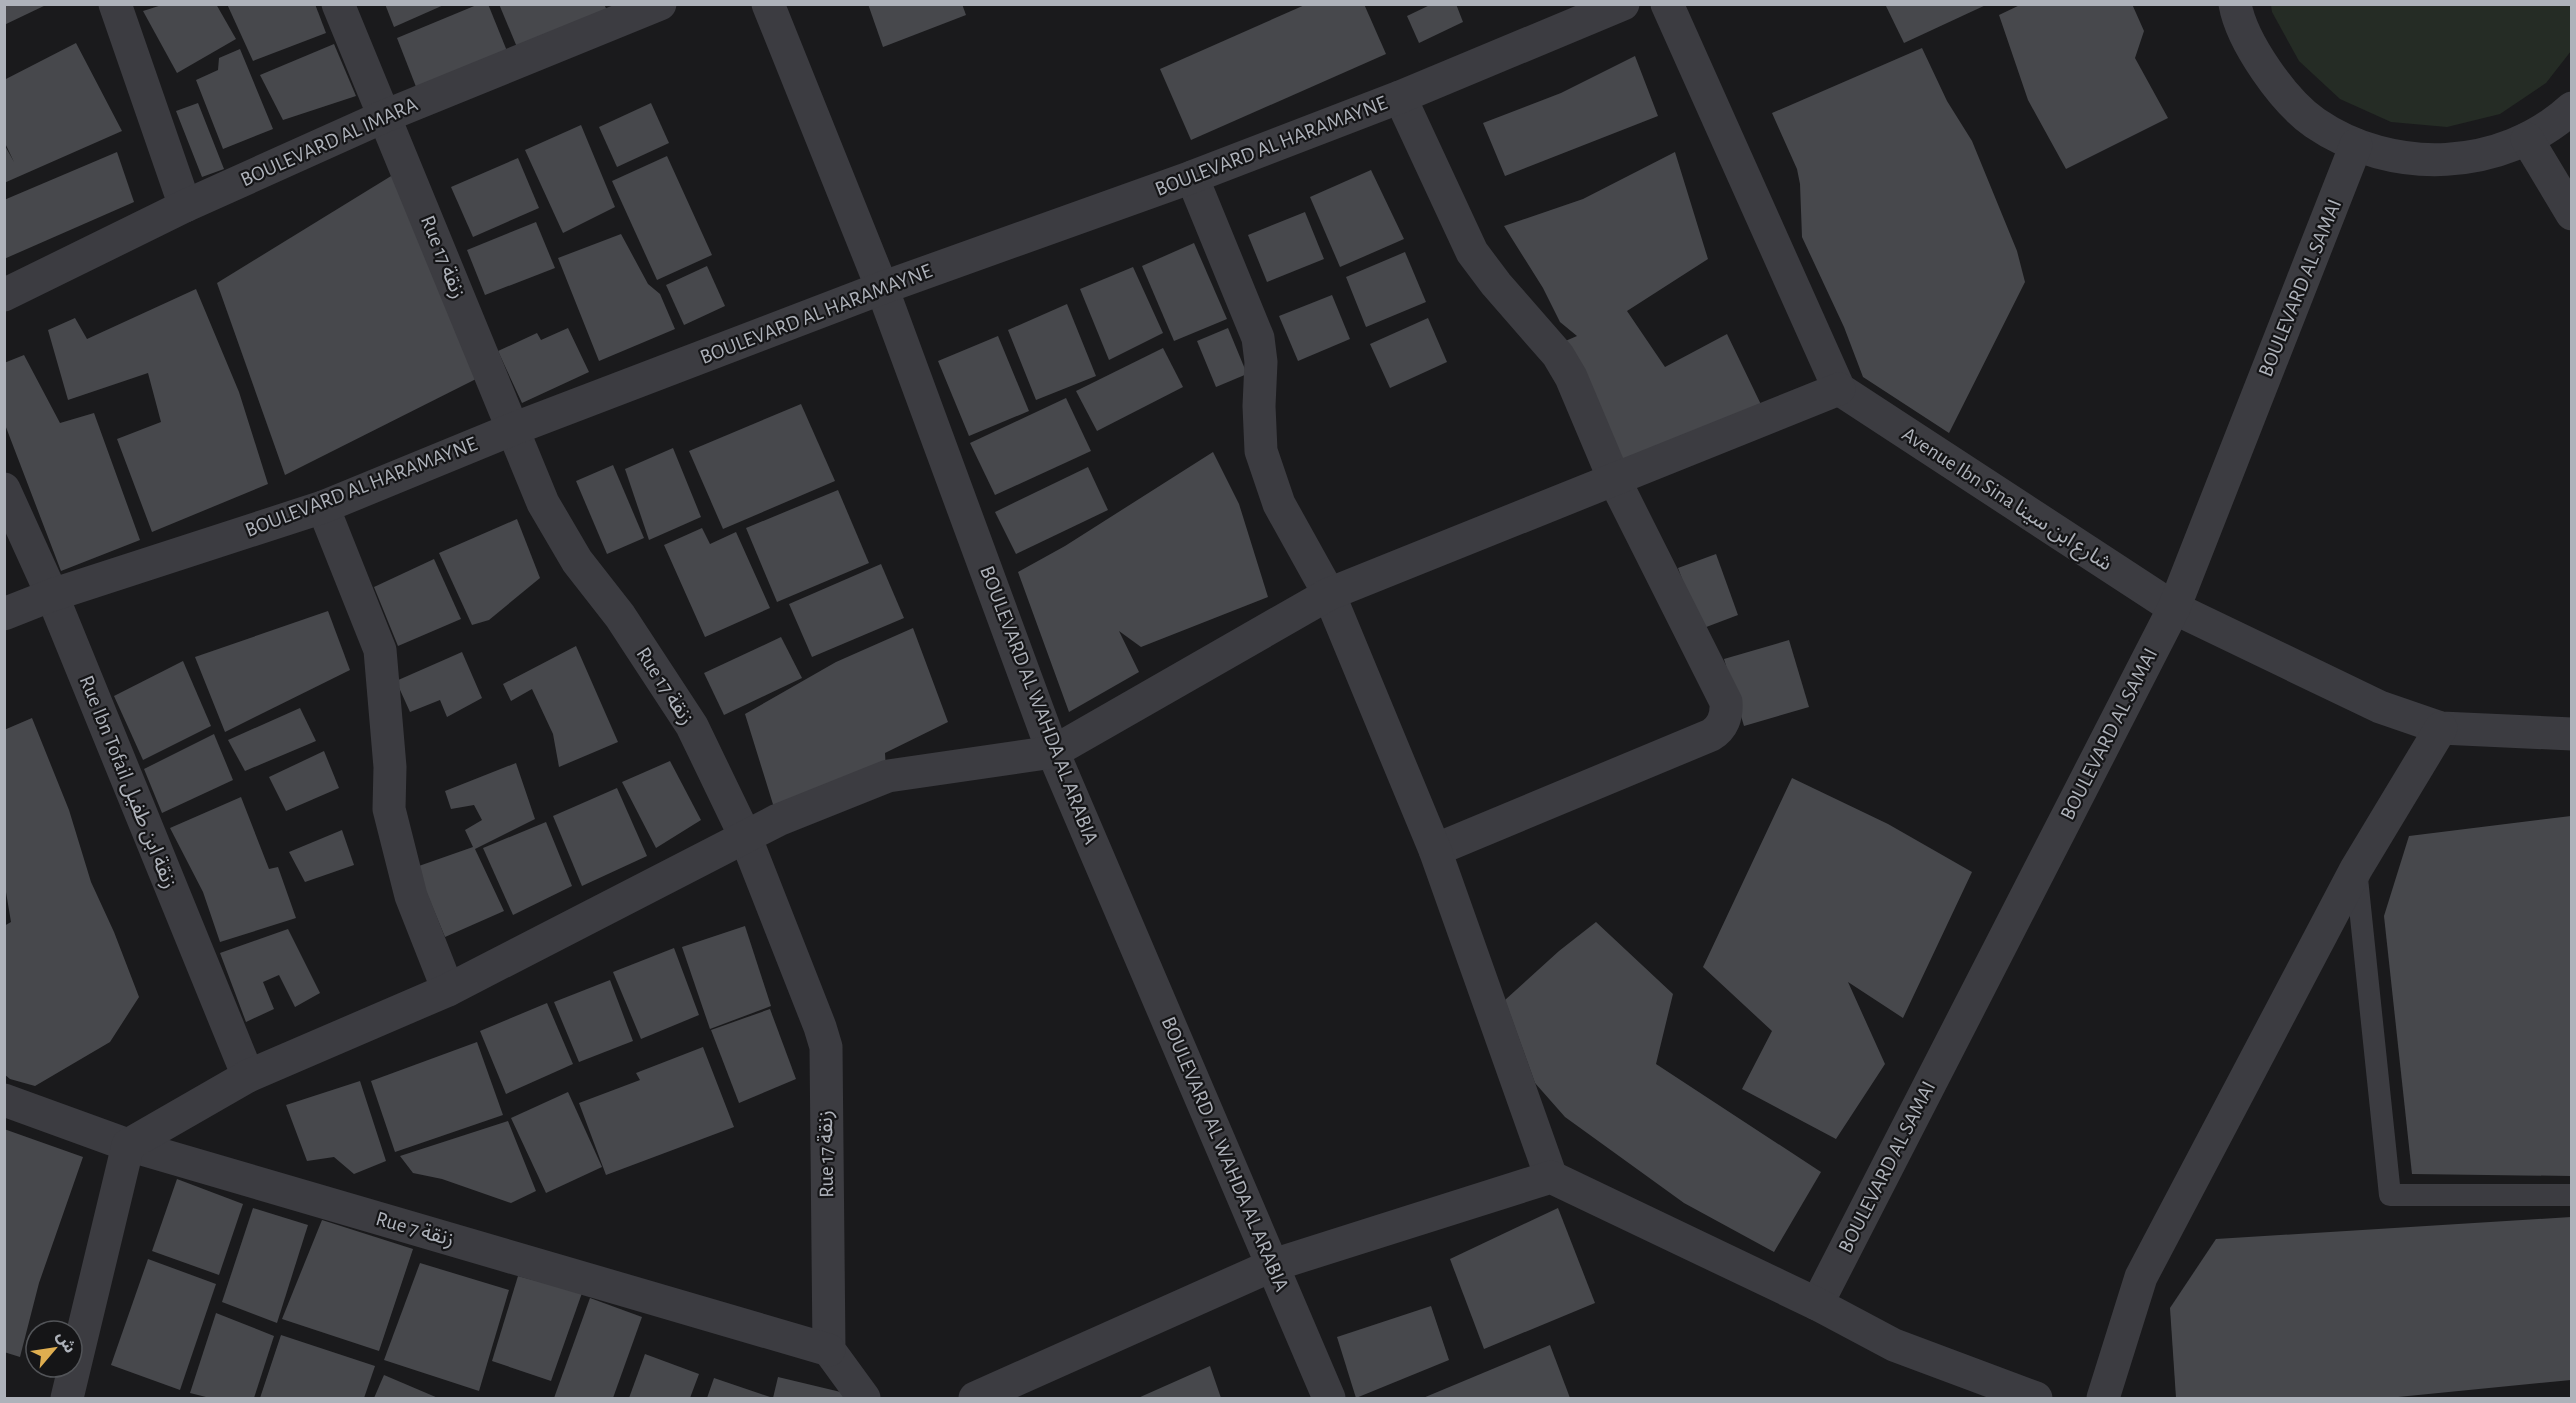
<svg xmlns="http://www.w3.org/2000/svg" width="2576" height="1403" font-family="'Alegreya Sans','Noto Sans Arabic',sans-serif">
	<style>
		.green { fill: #252c25 }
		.building { fill: #47484c }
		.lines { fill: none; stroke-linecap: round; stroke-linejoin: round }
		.lane { stroke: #3c3c41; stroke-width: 22 }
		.street { stroke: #3c3c41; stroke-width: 33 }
		.labels { text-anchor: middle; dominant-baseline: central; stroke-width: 4.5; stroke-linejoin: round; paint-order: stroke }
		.street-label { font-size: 21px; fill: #aeb2ba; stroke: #151517 }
	</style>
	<rect width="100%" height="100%" fill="#1a1a1c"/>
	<path class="green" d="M2271 5H2571V51L2546 83 2500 114 2447 127 2391 122 2340 99 2299 61 2272 12Z"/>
	<g class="building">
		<path d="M4 4H48L4 25Z"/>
		<path d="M165 4H216L236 39 177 73 143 11Z"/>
		<path d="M227 4H315L326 33 253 61Z"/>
		<path d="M385 4H446L394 27Z"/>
		<path d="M479 4H488L511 61 420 97 397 38Z"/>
		<path d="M499 4H604L609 15 519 52Z"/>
		<path d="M868 4H962L966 15 883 47Z"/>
		<path d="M1307 4H1364L1386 54 1191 140 1160 69Z"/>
		<path d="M1432 4H1456L1463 22 1419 43 1407 16Z"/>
		<path d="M1885 4H1988L1904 43Z"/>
		<path d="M2022 4H2132L2144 31 2135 58 2168 118 2066 169 2028 100 1999 15Z"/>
		<path d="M76 43 122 131 4 183V144L14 162 4 141V80Z"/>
		<path d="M334 44 356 96 283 120 260 75Z"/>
		<path d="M1922 48 1947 101 1972 141 2017 251 2025 282 1949 433 1863 377 1844 327 1802 237 1800 184 1797 169 1772 113Z"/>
		<path d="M240 49 273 129 223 149 196 80 218 70 219 58Z"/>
		<path d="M1635 56 1658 116 1505 176 1483 123 1561 93Z"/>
		<path d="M198 103 224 169 202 177 176 111Z"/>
		<path d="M651 103 669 143 617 167 599 127Z"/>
		<path d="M581 125 615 207 563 233 525 150Z"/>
		<path d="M117 152 134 202 4 259V200Z"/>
		<path d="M1675 152 1708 259 1627 311 1665 367 1727 334 1767 417 1614 479 1563 342 1577 336 1560 322 1543 288 1504 226 1583 199Z"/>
		<path d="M667 156 712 255 657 280 612 181Z"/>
		<path d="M518 158 539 208 473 237 451 187Z"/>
		<path d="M1371 170 1404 239 1340 267 1310 197Z"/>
		<path d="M396 173 476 379 285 475 217 283Z"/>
		<path d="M1305 212 1324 259 1267 282 1248 235Z"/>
		<path d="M536 222 555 268 485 295 467 250Z"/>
		<path d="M621 234 648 284 660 294 675 329 599 361 558 258Z"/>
		<path d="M1194 243 1227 319 1174 341 1142 266Z"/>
		<path d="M1405 252 1426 302 1366 327 1346 277Z"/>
		<path d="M707 266 725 306 684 325 666 285Z"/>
		<path d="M1133 267 1163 333 1109 360 1080 289Z"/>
		<path d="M196 289 239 392 268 484 152 532 117 439 161 422 148 373 68 400 48 330 75 318 87 339Z"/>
		<path d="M1332 295 1350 339 1298 361 1279 316Z"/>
		<path d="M1067 304 1096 376 1036 400 1008 330Z"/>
		<path d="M1428 318 1447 362 1390 388 1370 344Z"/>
		<path d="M568 328 589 372 522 403 498 351 537 333 541 340Z"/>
		<path d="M1228 328 1247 374 1216 387 1197 341Z"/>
		<path d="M998 336 1029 411 969 436 938 361Z"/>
		<path d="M1163 348 1183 387 1097 431 1076 391Z"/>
		<path d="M24 355 60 423 94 413 140 540 61 571 4 422V363Z"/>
		<path d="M1066 398 1091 451 995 495 970 443Z"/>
		<path d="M801 404 835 481 723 529 689 451Z"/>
		<path d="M673 448 701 517 649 540 625 469Z"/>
		<path d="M1213 452 1239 504 1268 597 1141 647 1119 631 1139 672 1069 712 1018 572 1065 546Z"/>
		<path d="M613 465 644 538 607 554 576 481Z"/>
		<path d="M1088 467 1108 510 1016 554 995 512Z"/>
		<path d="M838 490 869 563 777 602 746 528Z"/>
		<path d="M517 519 540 578 489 620 472 625 439 553Z"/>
		<path d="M702 528 710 544 736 532 770 608 705 637 664 545Z"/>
		<path d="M1716 554 1738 615 1701 629 1678 568Z"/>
		<path d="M434 559 461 619 398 646 374 587Z"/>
		<path d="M881 564 904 618 812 657 789 604Z"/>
		<path d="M328 611 350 670 225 732 195 657Z"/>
		<path d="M913 628 948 722 885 753 886 771 776 814 745 714 836 662Z"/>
		<path d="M781 637 802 678 724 715 704 673Z"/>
		<path d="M1789 640 1809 707 1744 726 1724 659Z"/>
		<path d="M576 646 618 742 559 767 553 734 532 689 511 701 503 684Z"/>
		<path d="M462 652 482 698 447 717 440 700 410 712 396 681Z"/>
		<path d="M183 661 211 726 143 760 114 696Z"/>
		<path d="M300 708 316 741 245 771 228 740Z"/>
		<path d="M32 718 69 810 91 882 114 932 139 997 110 1042 35 1086 10 1079 4 1074V926L11 922 4 880V730Z"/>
		<path d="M214 734 233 780 162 813 144 769Z"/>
		<path d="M324 751 339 788 286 811 269 777Z"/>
		<path d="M670 761 701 820 656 848 622 782Z"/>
		<path d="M516 763 535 819 475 849 504 911 445 937 416 867 473 847 465 830 482 820 474 805 451 809 445 791Z"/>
		<path d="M1792 778 1888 824 1972 872 1903 1018 1848 982 1885 1064 1836 1139 1742 1089 1772 1031 1703 967Z"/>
		<path d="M617 788 647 856 582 886 553 816Z"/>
		<path d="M241 797 269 869 278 867 296 918 220 942 203 892 170 828Z"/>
		<path d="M2571 816V1176L2412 1174 2384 916 2409 836Z"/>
		<path d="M546 822 572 886 513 915 483 848Z"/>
		<path d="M342 830 354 865 305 882 289 852Z"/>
		<path d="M1596 922 1673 994 1656 1064 1821 1172 1774 1252 1684 1203 1565 1117 1535 1083 1505 1000 1559 951Z"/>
		<path d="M745 926 771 1006 710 1029 682 947Z"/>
		<path d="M288 929 320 993 295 1007 279 975 263 982 274 1009 246 1022 220 953Z"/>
		<path d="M674 948 699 1015 641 1039 613 972Z"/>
		<path d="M610 980 633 1041 579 1062 554 1002Z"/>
		<path d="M547 1003 573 1064 506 1094 480 1031Z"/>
		<path d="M770 1009 796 1079 739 1103 711 1030Z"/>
		<path d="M477 1042 503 1115 395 1152 371 1081Z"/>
		<path d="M703 1047 734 1127 606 1175 579 1103 640 1080 636 1073Z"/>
		<path d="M360 1081 386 1161 354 1174 334 1157 307 1161 286 1105Z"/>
		<path d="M568 1092 602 1167 546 1193 511 1118Z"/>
		<path d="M508 1121 536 1191 511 1203 442 1179 413 1173 400 1156Z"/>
		<path d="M4 1129 83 1157 39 1283 20 1357 4 1352Z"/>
		<path d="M177 1179 243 1204 219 1275 152 1251Z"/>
		<path d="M253 1208 308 1225 277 1323 222 1302Z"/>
		<path d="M1558 1208 1595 1303 1484 1349 1450 1259Z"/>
		<path d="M2571 1217V1380L2388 1398H2176L2170 1308 2216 1239Z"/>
		<path d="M322 1220 413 1249 379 1351 282 1319Z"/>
		<path d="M148 1259 216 1284 180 1390 111 1365Z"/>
		<path d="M420 1263 509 1290 479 1391 384 1360Z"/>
		<path d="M518 1276 582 1293 551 1381 492 1361Z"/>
		<path d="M590 1298 642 1317 613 1398H554Z"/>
		<path d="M1431 1306 1449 1360 1356 1398 1337 1337Z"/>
		<path d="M216 1313 274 1336 254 1398H210L190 1393Z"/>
		<path d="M281 1335 375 1366 364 1398H260Z"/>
		<path d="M1550 1345 1570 1398H1423Z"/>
		<path d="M645 1354 699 1374 690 1398H629Z"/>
		<path d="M1210 1366 1221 1398H1138Z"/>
		<path d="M384 1375 438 1398H374Z"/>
		<path d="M778 1377 849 1394 848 1398H707L714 1378 773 1398Z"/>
	</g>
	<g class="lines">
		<path class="lane" d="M2356 869 2390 1195H2572"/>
		<g class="street">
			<path d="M115 4 185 206"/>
			<path d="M338 4 543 503 577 561 620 616 692 726 745 836 820 1027 826 1047 829 1350 864 1398"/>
			<path d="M768 4 882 288 1053 752 1329 1398"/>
			<path d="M1667 4 1839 389 2174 608 2380 707 2441 728 2572 734"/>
			<path d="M2235 4C2239 27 2253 51 2266 70 2279 89 2295 109 2315 123 2392 176 2502 172 2572 108"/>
			<path d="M1400 97 1472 252 1496 284 1558 355 1571 377 1614 479 1726 702C1727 716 1723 728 1711 735L1435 850"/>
			<path d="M2527 139 2572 214"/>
			<path d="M1192 177 1258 338 1261 362 1259 406 1261 451 1279 504 1329 594 1435 850 1551 1177"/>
			<path d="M4 295 185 206 385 116 660 4"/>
			<path d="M4 489 52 595 248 1076"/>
			<path d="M323 507 380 650 390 767 389 809 411 896 448 990"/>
			<path d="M4 614 52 595 323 507 513 429 882 288 1192 177 1400 97 1623 4"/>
			<path d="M4 1100 128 1145 829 1350"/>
			<path d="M1817 1304 2174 608 2356 145"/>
			<path d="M67 1398 128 1145 248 1076 448 990 778 820 888 776 1053 752 1329 594 1839 389"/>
			<path d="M975 1398 1273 1265 1551 1177 1817 1304 1894 1345 2036 1398"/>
			<path d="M2103 1398 2141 1277 2356 869 2441 728"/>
		</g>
	</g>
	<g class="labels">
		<g class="street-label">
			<text transform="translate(329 142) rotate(-24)">BOULEVARD AL IMARA</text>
			<text transform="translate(1271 146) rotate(-21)">BOULEVARD AL HARAMAYNE</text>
			<text transform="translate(443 257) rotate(68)">Rue 17 زنقة</text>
			<text transform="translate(2300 288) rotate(-68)">BOULEVARD AL SAMAI</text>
			<text transform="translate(816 314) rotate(-21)">BOULEVARD AL HARAMAYNE</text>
			<text transform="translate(361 487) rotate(-21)">BOULEVARD AL HARAMAYNE</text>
			<text transform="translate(2007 499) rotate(33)">Avenue Ibn Sina شارع ابن سينا</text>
			<text transform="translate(665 686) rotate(57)">Rue 17 زنقة</text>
			<text transform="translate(1039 705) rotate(69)">BOULEVARD AL WAHDA AL ARABIA</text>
			<text transform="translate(2109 734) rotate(-63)">BOULEVARD AL SAMAI</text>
			<text transform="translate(128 782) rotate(68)">Rue Ibn Tofail زنقة ابن طفيل</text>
			<text transform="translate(826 1154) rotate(-91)">Rue 17 زنقة</text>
			<text transform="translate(1225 1154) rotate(67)">BOULEVARD AL WAHDA AL ARABIA</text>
			<text transform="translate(1887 1167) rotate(-63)">BOULEVARD AL SAMAI</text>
			<text transform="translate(415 1229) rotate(16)">Rue 7 زنقة</text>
		</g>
	</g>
	<rect width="2576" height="1403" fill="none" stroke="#aeb2ba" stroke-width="12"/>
	<g transform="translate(54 1349) rotate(61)"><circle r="28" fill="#151517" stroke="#525458" stroke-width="1.5"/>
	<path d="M0-4.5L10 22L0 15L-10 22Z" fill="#dfae50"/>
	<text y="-9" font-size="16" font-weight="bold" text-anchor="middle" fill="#aeb2ba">ش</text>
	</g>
</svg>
